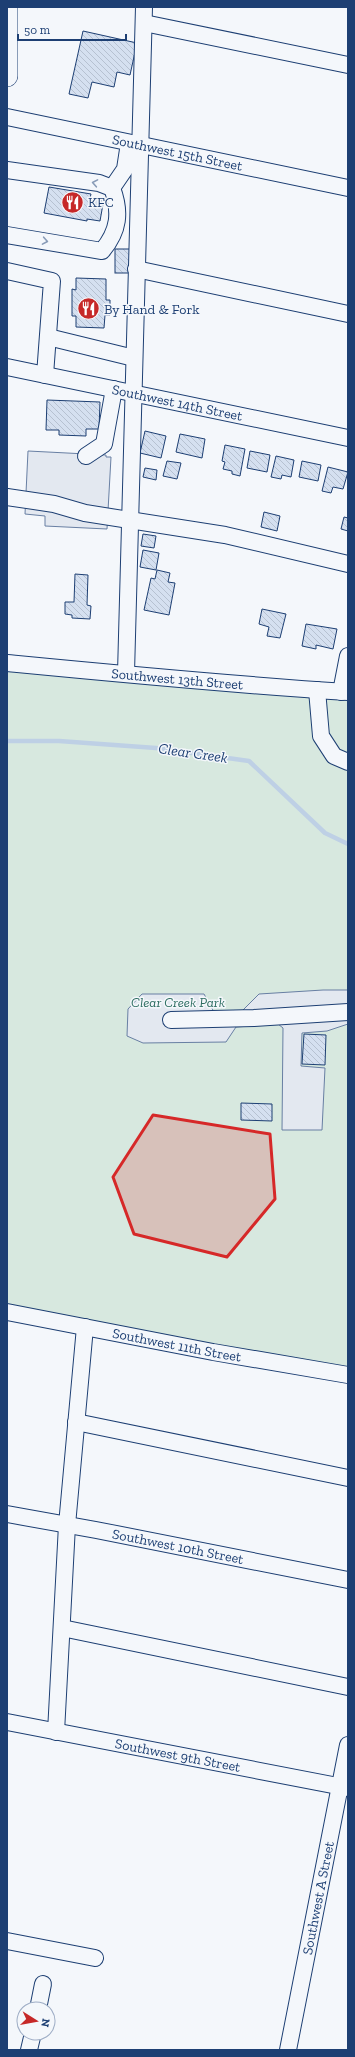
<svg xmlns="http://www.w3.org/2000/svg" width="355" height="2057" font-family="'Zilla Slab',serif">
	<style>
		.park { fill: #d7e8df; stroke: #687fa3 }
		.parking { fill: #e3e8f0; stroke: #687fa3 }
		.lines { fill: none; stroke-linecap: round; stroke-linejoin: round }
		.stream { stroke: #bed0e5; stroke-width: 4.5 }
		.building { fill: url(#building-back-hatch); stroke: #1d3f73 }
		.minor-casing { stroke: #1d3f73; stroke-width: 18 }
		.major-casing { stroke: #1d3f73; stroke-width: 22 }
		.minor { stroke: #f4f7fb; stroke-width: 16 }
		.major { stroke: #f4f7fb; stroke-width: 21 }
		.oneway { stroke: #889bb7 }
		.marked { fill: #d62828; fill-opacity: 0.2; stroke: #d62828; stroke-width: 3; stroke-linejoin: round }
		.labels { text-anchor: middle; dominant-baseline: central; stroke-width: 3; stroke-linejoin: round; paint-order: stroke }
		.street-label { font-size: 14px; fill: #1d3f73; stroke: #f4f7fb }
		.poi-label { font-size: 14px; fill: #1d3f73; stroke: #f4f7fb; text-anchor: start }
		.park-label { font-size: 14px; font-style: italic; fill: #2c6c60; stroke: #f4f7fb }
		.water-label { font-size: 15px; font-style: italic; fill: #1d3f73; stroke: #f4f7fb }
	</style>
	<defs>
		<pattern id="building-back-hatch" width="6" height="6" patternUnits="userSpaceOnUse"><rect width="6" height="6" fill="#d5e0f0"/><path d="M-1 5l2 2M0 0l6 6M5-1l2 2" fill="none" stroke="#b6c1d1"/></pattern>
	</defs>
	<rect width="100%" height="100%" fill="#f4f7fb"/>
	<path class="park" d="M7 663 348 692V1375L7 1312Z"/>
	<g class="parking">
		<path d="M28 451 106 455V457H111L107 529 45 526V516L25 514Z"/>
		<path d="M323 990H348V1024L327 1031 302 1033 301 1066 325 1068 322 1130H282L283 1028 278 1024 236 1027 226 1042 143 1043 127 1036 128 1009 142 994H204L214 1012 240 1013 259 994Z"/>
	</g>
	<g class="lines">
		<path class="stream" d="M7 741H59L156 748 249 761 325 833 348 844"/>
	</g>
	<g class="building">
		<path d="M83 31 137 43 130 75 117 72 114 87 92 82 88 98 69 94Z"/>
		<path d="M49 187 91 194 90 198 101 200V204H103L100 221 87 219V221L44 213Z"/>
		<rect x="115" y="249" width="17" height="24"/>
		<path d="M76 278 106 279V300H110V315H105L104 328 76 327V316H72V289L76 290Z"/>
		<path d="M47 400 100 402 99 429H86V436L59 435V430H46Z"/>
		<path d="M145 431 166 436 161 458 140 453Z"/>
		<path d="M180 434 205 439 202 458 176 452Z"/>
		<path d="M225 445 245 449 240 476 232 474V471L223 469 225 462 222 461Z"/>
		<path d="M250 451 270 455 267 472 247 468Z"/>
		<path d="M276 456 294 460 291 477 282 475 281 479 271 477Z"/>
		<path d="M167 461 181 463 177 479 163 476Z"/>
		<path d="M302 461 321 465 318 481 299 477Z"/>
		<path d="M328 467 348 472 343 489 333 487 331 493 322 491Z"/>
		<path d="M145 468 157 470 156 480 143 477Z"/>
		<path d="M264 512 280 516 277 531 261 527Z"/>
		<path d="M344 517 348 518V531L341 529Z"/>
		<path d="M143 534 156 536 154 548 141 546Z"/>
		<path d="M143 550 159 553 156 570 140 567Z"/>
		<path d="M157 570 170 573 168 582 175 583 169 615 144 610 151 578 155 579Z"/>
		<path d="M75 574 88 575 87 605 91 606 90 619 72 618V615L65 614V602H74Z"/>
		<path d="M262 609 286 614 280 638 267 636 269 627 259 624Z"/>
		<path d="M306 624 337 629 333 649 316 645V649L302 646Z"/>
		<path d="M304 1034 326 1035 325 1065 302 1064Z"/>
		<path d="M241 1103 272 1104V1121L241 1120Z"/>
	</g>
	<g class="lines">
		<defs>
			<g id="minor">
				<path d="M144 23 348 65"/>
				<path id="s1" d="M7 117 348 188"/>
				<path d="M7 170 99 183 112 188C121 212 119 231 102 251L7 235"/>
				<path d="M112 188 125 169 129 143"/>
				<path d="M136 269 348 314"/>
				<path d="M7 271 52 281 45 375"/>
				<path d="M48 337 134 358"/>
				<path id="s2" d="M7 367 348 438"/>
				<path d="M86 456 104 444 114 389"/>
				<path d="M7 497 54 504 85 513 225 535 348 564"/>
				<path id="s3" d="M7 663C121 674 234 685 348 692"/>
				<path d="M126 673 144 7"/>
				<path d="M317 690 321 736 334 756 348 762"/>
				<path d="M341 692 348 656"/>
				<path d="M171 1020 254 1018 348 1012"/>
				<path id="s4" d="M7 1312 213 1352 348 1375"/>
				<path d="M76 1422 348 1478"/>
				<path id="s5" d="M7 1514 96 1530 348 1580"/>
				<path d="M62 1628 348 1687"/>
				<path id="s6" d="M7 1722 348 1788"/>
				<path d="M56 1732 67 1525 85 1327"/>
				<path d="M7 1941 95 1958"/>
				<path d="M38 2009 43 1984"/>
				<path d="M29 2050 33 2033"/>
				<path id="s7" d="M288 2050 348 1745"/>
			</g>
			<path id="major" d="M7 76V7"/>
		</defs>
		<use href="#minor" class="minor-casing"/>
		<use href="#major" class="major-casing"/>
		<use href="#minor" class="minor"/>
		<use href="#major" class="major"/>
	</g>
	<defs><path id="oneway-chevron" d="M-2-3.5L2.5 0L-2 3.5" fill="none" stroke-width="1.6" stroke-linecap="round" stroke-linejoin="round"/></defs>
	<g class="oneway">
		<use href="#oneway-chevron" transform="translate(95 183) rotate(-170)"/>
		<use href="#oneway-chevron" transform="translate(45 241) rotate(10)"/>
	</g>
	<path class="marked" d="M153 1115 270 1134 275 1199 227 1257 134 1234 113 1177Z"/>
	<defs>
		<symbol id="restaurant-disc" viewBox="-11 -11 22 22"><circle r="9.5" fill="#c62828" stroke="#f4f7fb"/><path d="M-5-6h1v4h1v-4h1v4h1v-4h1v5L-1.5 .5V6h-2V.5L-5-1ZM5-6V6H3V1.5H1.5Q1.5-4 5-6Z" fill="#fff"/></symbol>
	</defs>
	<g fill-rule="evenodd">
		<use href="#restaurant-disc" x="60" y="190" width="25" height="25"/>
		<use href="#restaurant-disc" x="76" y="296" width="25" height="25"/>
	</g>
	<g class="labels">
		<g class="street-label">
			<text stroke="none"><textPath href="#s1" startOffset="174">Southwest 15th Street</textPath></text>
			<text stroke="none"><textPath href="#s2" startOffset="174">Southwest 14th Street</textPath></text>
			<text stroke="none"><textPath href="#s3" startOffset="171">Southwest 13th Street</textPath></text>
			<text stroke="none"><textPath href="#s4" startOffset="173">Southwest 11th Street</textPath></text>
			<text stroke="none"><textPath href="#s5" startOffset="174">Southwest 10th Street</textPath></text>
			<text stroke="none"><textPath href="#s6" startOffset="174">Southwest 9th Street</textPath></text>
			<text stroke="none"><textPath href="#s7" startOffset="155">Southwest A Street</textPath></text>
		</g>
		<g class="poi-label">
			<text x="88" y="202">KFC</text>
			<text x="104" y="309">By Hand &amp; Fork</text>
		</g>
		<g class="park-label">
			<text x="178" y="1002">Clear Creek Park</text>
		</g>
		<g class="water-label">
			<text transform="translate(193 753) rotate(8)">Clear Creek</text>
		</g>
	</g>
	<rect width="355" height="2057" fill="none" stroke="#1d3f73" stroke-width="16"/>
	<g transform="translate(36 2021) rotate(101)"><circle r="19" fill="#f4f7fb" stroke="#9eadc5"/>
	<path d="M0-3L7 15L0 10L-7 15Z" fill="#c62828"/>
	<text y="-6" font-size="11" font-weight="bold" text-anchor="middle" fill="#1d3f73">N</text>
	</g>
	<path d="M18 34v6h108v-6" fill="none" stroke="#1d3f73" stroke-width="2"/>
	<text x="24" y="34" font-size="12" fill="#1d3f73" stroke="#f4f7fb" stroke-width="3" paint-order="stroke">50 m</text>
</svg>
